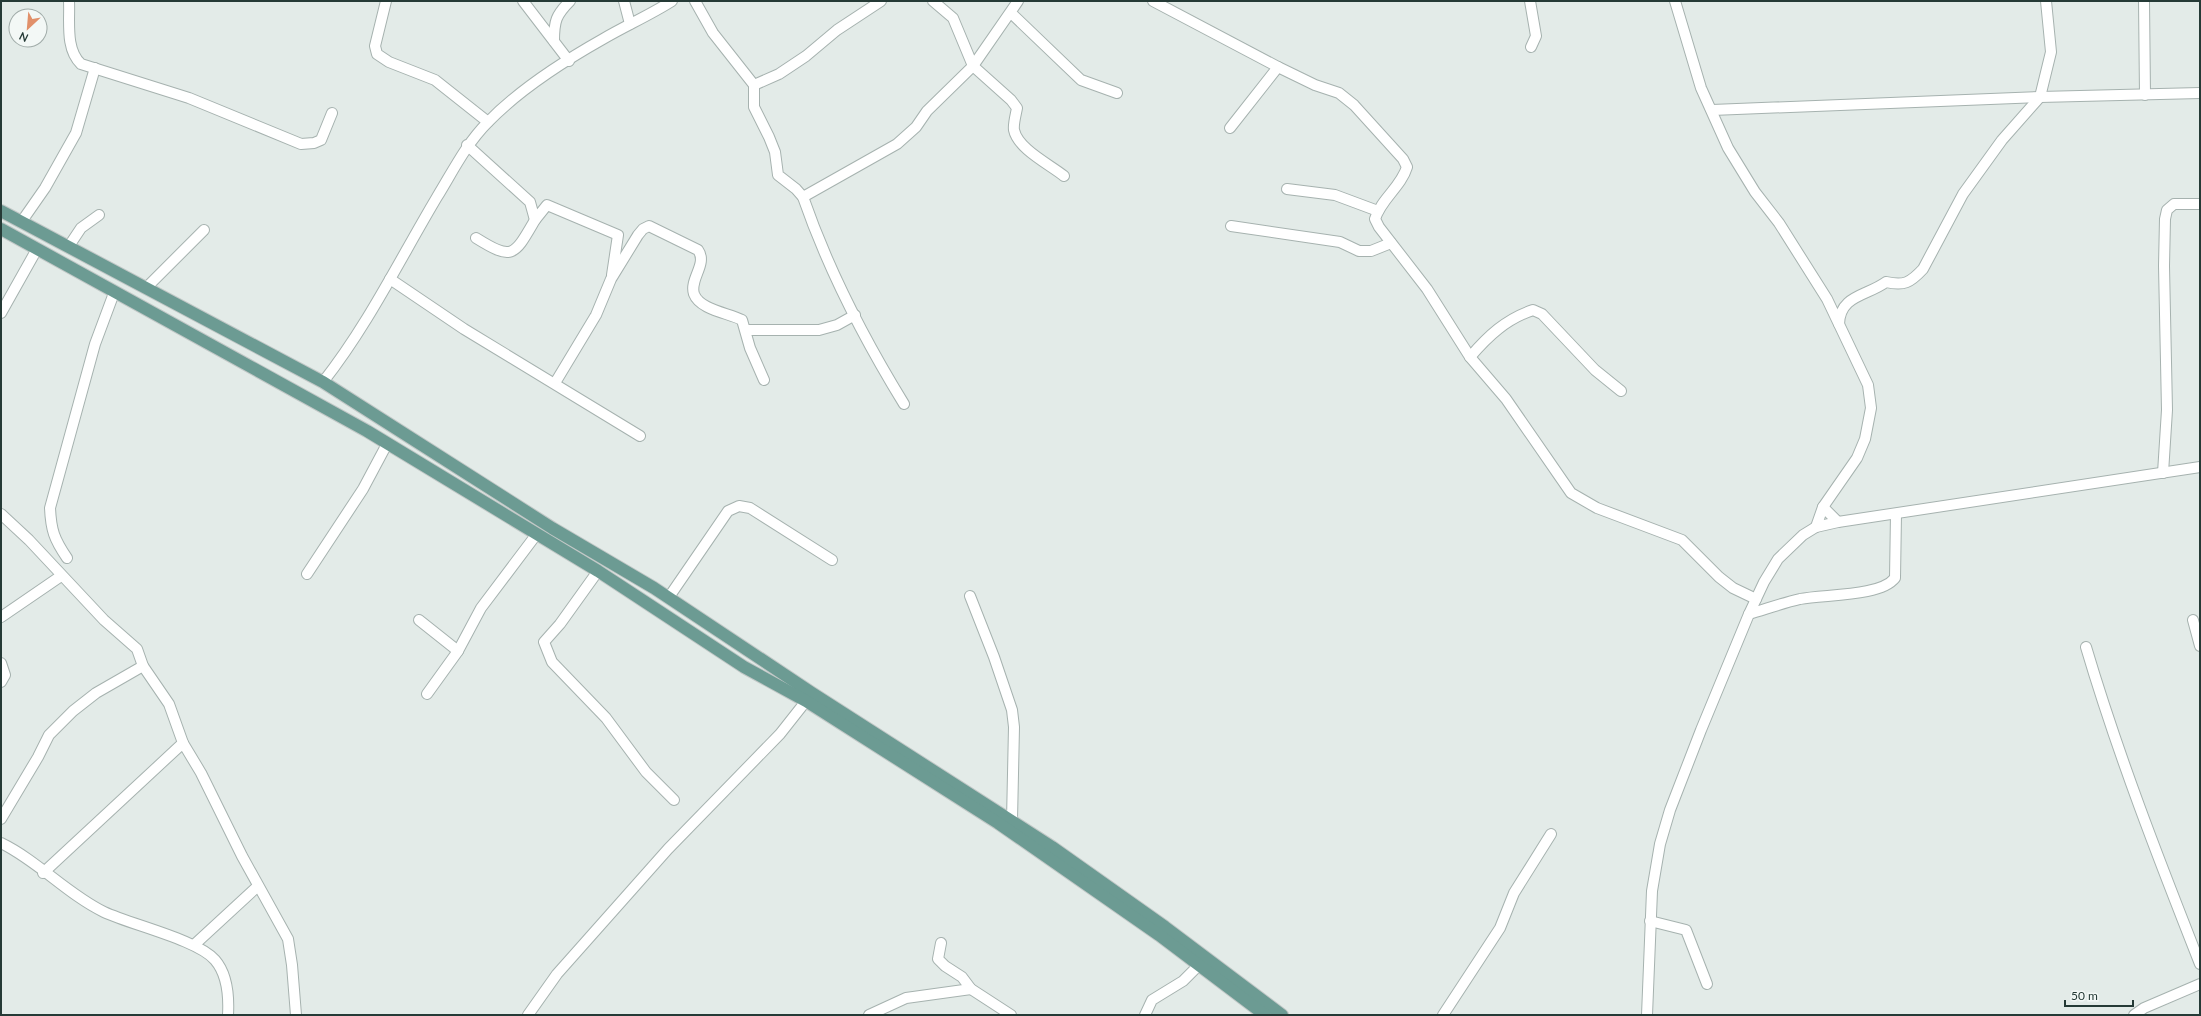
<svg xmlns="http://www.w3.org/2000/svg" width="2201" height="1016" font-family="Lato,sans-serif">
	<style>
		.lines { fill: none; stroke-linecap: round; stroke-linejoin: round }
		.minor-casing { stroke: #a6b2af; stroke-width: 12 }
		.major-casing { stroke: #c2c8c7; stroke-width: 14 }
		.minor { stroke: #fff; stroke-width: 10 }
		.major { stroke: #6c9b93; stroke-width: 12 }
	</style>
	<rect width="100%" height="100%" fill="#e3ebe8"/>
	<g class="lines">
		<defs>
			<g id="minor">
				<path d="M69 1C70 21 65 49 81 64L189 98 301 144 314 143 321 140 332 113"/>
				<path d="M386 1 375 46 377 54 389 62 435 80 488 122"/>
				<path d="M523 1 569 61"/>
				<path d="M624 1 630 24"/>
				<path d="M695 1 713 33 754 85V107L769 137 775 152 778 175 796 189 803 197C828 269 864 339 904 404"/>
				<path d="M933 1 953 18 973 66 1011 100 1017 108C1016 114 1013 124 1014 130 1018 149 1049 164 1064 176"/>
				<path d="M1153 1 1278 67 1315 85 1339 93 1354 105 1403 159 1407 167C1401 187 1381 199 1375 219L1379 227 1427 289 1470 357 1506 399 1571 493 1597 508 1682 540 1719 577 1733 588 1756 599"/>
				<path d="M1530 1 1536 36 1531 47"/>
				<path d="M1675 1 1701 88 1728 148 1755 192 1779 223 1827 299 1868 385 1871 408 1865 439 1857 458 1823 507 1816 527"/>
				<path d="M2144 1 2145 95"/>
				<path d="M1011 13 1081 80 1117 93"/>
				<path d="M554 41C554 21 556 15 570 1"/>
				<path d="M754 85 779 74 806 56 837 30 881 1"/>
				<path d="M1712 110 2040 97 2200 93"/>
				<path d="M1230 128 1278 67"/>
				<path d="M467 145 530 202 535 220 547 205 618 235 612 275"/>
				<path d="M1287 189 1335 195 1378 211"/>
				<path d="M803 197 897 144 916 127 927 111 973 66 1018 1"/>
				<path d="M22 221 45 188 76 133 95 68"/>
				<path d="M1231 226 1340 242 1359 251H1371L1391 243"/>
				<path d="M476 238C513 261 514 256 535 220"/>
				<path d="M69 246 81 228 99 215"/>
				<path d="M390 279 464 329 640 436"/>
				<path d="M147 287 204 230"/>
				<path d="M1 313 37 249"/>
				<path d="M1839 324C1840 295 1867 296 1886 282 1904 286 1910 283 1923 269L1963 194 2002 140 2040 97 2051 52 2046 1"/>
				<path d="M746 330H819L837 325 855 315"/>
				<path d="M1470 357C1488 336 1506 319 1533 310L1542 314 1595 370 1621 391"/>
				<path d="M323 382C368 325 400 259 437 197 453 171 466 144 488 122 519 90 564 61 603 39 625 26 650 15 672 1"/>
				<path d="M555 383 596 315 611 279 638 235 643 229 649 226 698 250C708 264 689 279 694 294 700 310 729 313 742 320L750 348 764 380"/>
				<path d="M2163 473 2167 410 2164 266 2165 219 2167 210 2174 204H2200"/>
				<path d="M1823 507 1838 522"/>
				<path d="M1 514 29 540 104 620 137 649 143 666 169 704 183 743 201 773 242 856 288 939 292 965 296 1015"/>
				<path d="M67 558C54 539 51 530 50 508L95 344 114 293"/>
				<path d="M598 571 560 624 544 642 552 662 606 718 646 772 674 800"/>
				<path d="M307 574 363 489 387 444"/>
				<path d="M970 596 994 657 1012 710 1014 727 1012 820"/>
				<path d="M669 597 728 511 739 506 750 508 832 560"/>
				<path d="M1749 614C1766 609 1783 603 1800 599 1824 594 1880 597 1895 578L1896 514"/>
				<path d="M1 617 61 576"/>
				<path d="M419 620 458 651"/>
				<path d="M2193 620 2200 646"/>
				<path d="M2086 647C2118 755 2159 860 2200 964"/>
				<path d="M1 663 5 675 1 682"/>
				<path d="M427 694 458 651 481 608 536 535"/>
				<path d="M1 819 38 757 49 735 73 711 96 693 143 666"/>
				<path d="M1 843C38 861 67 894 104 912 132 925 198 940 215 960 228 975 229 997 228 1015"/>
				<path d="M43 873 183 743"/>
				<path d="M1650 921 1686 930 1707 984"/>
				<path d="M941 943 938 959 945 966 962 977 971 989 1011 1015"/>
				<path d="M194 945 258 886"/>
				<path d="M528 1015 557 974 668 849 780 734 810 696"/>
				<path d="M869 1015 906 998 971 989"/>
				<path d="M1145 1015 1152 1000 1183 981 1200 964"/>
				<path d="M1443 1015 1500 928 1514 893 1551 834"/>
				<path d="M1647 1015 1652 891 1660 844 1670 810 1701 730 1749 614 1764 582 1778 559 1803 535 1816 527 1838 522 2200 467"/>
				<path d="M2134 1015 2144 1008 2200 984"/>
			</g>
			<g id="major">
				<path d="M1 211 323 382 552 528 654 588 812 693 1052 847 1165 927 1282 1015"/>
				<path d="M1 229 367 431 598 571 744 667 806 701 998 823 1159 935 1265 1015"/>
			</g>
		</defs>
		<use href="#minor" class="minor-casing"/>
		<use href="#major" class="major-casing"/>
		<use href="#minor" class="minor"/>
		<use href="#major" class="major"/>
	</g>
	<rect width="2201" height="1016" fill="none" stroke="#253a36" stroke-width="4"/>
	<g transform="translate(28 28) rotate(206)"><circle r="19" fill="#f3f8f6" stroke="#a1aca9"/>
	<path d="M0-3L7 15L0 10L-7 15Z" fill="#e1906a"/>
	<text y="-6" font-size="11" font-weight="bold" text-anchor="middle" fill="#253a36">N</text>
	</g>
	<path d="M2065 1000v6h68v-6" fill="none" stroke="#253a36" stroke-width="2"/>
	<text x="2071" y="1000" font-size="12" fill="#253a36" stroke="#f3f8f6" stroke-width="3" paint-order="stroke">50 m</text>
</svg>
